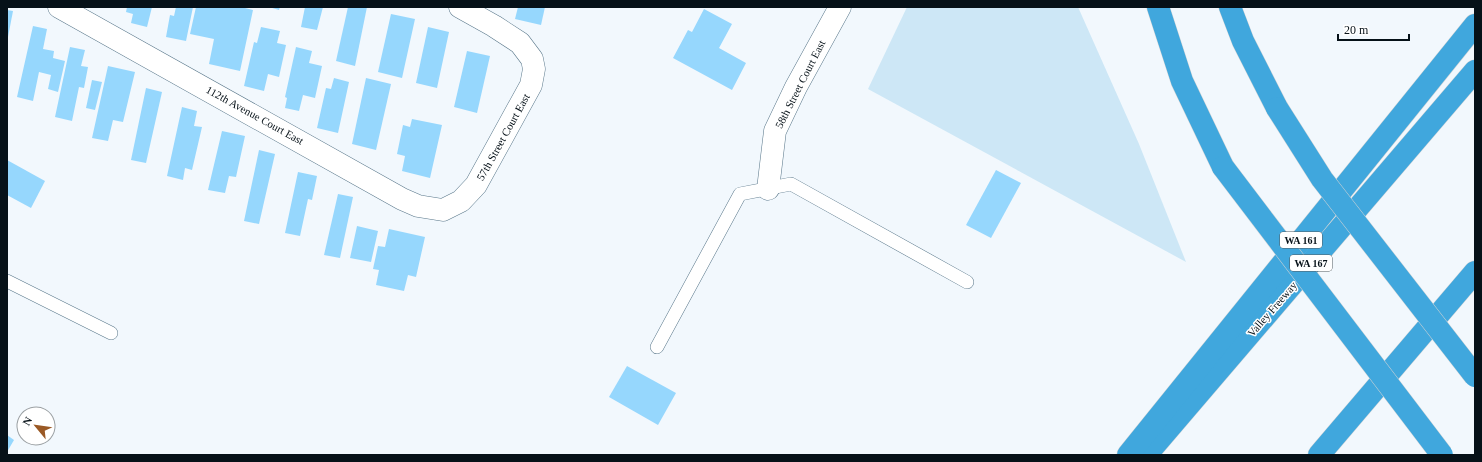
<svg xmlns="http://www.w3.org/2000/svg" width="1482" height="462" font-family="'Times New Roman',serif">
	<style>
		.green { fill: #cde7f6 }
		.building { fill: #96d7fd }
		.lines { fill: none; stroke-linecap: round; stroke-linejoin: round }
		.service-casing { stroke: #59778a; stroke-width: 14 }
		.minor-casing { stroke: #59778a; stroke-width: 23 }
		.motorway-casing { stroke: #d2d4d5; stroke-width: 23 }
		.service { stroke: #fff; stroke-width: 13 }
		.minor { stroke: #fff; stroke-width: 22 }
		.motorway { stroke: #40a7dd; stroke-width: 22 }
		.motorway-bridge-casing { stroke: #d2d4d5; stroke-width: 23; stroke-linecap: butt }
		.motorway-bridge { stroke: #40a7dd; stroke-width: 22 }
		.labels { text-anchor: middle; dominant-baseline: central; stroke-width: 3; stroke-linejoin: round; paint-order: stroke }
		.shield { fill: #fff; stroke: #51585d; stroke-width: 1 }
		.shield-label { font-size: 10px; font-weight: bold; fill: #061118 }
		.street-label { font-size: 11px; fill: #061118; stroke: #fff }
	</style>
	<rect width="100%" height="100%" fill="#f2f8fd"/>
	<path class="green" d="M907 7H1078L1139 144 1186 262 868 89Z"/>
	<g class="building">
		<path d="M127 7H152L147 27 131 23 133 14 126 12Z"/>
		<path d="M176 7H193L186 41 166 37 170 15 174 16Z"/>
		<path d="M196 7 222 8 241 7 253 10 240 71 209 64 214 39 190 34Z"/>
		<path d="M269 7H280L279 10Z"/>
		<path d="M305 7H323L317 30 301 27Z"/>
		<path d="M348 7H367L355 66 336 61Z"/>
		<path d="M518 7H545L541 25 515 19Z"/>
		<path d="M704 9 732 24 719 48 746 63 732 90 673 58 688 30 692 32Z"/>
		<path d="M7 10 13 11 8 37H7Z"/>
		<path d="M391 14 415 19 402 78 378 72Z"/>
		<path d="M33 26 47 29 43 49 54 51 53 58 65 61 58 92 48 89 51 75 39 72 33 101 17 97Z"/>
		<path d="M261 27 280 31 277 43 286 45 279 77 268 74 264 91 244 86 254 42 257 43Z"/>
		<path d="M428 27 449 32 437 88 416 83Z"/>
		<path d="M70 47 85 50 81 66 88 67 84 88 79 87 72 121 55 117Z"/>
		<path d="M296 47 312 51 309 63 322 66 315 98 303 95 299 111 285 108 287 98 285 97Z"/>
		<path d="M467 51 490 56 477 113 454 107Z"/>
		<path d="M108 66 135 72 123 122 113 120 108 141 92 138Z"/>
		<path d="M334 78 349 82 338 133 317 128 326 88 331 89Z"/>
		<path d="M366 78 391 84 376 150 352 144Z"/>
		<path d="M92 80 102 82 95 110 86 108Z"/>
		<path d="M146 88 162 92 146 163 131 160Z"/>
		<path d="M182 107 197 111 194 126 202 127 192 170 185 168 183 180 167 176Z"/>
		<path d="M412 119 442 125 430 178 402 171 405 156 397 154 403 125 410 127Z"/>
		<path d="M222 131 245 136 236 177 229 176 225 193 208 190Z"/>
		<path d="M259 150 275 154 259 224 244 221Z"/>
		<path d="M7 160 45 181 31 208 7 195Z"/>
		<path d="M996 170 1021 183 991 238 966 225Z"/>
		<path d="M298 172 317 176 312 200 308 199 300 236 285 233Z"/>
		<path d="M338 194 353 197 340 258 324 255Z"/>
		<path d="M357 226 378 231 371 262 350 258Z"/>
		<path d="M389 229 425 237 416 277 408 275 404 291 376 285 379 270 373 269 378 246 385 247Z"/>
		<path d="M627 366 676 393 658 425 609 397Z"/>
		<path d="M7 435 14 440 7 452Z"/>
	</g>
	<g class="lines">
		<defs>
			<g id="service">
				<path d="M7 281 111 333"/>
				<path d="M657 347 740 194 791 184 967 282"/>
			</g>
			<g id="minor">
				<path d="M59 7 402 199 418 206 443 210 461 201 476 185 531 85 534 69 532 59 520 43 494 26 460 7"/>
				<path d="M768 189 775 131 796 87 840 7"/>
			</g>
			<g id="motorway">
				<path d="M1158 7 1182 81 1223 167"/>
				<path d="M1230 7 1243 41 1277 108"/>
				<path d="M1148 453 1475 71"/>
				<path d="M1128 455 1475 25"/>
				<path d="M1319 455 1475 272"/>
			</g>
		</defs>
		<use href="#service" class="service-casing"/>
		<use href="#minor" class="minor-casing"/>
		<use href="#motorway" class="motorway-casing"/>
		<use href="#service" class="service"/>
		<use href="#minor" class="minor"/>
		<use href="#motorway" class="motorway"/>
		<defs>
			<g id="motorway-bridge">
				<path d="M1277 108 1322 179 1475 376"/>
				<path d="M1223 167 1442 455"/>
			</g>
		</defs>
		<use href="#motorway-bridge" class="motorway-bridge-casing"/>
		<use href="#motorway-bridge" class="motorway-bridge"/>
	</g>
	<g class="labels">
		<g class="shield">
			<rect x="1280" y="232" width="42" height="16" rx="3"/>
			<rect x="1290" y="255" width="42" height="16" rx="3"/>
		</g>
		<g class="shield-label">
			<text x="1301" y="240">WA 161</text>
			<text x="1311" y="263">WA 167</text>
		</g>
		<g class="street-label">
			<text transform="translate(800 84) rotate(-63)">58th Street Court East</text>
			<text transform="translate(255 115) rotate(29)">112th Avenue Court East</text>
			<text transform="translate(503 137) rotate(-61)">57th Street Court East</text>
			<text transform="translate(1272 309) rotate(-49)">Valley Freeway</text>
		</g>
	</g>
	<rect width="1482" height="462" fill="none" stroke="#061118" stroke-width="16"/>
	<g transform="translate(36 426) rotate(299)"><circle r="19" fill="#ffffff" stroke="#9ba0a3"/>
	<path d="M0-3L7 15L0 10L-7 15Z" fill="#9a5925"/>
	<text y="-6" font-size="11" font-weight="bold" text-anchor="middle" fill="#061118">N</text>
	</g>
	<path d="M1338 34v6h71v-6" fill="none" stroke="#061118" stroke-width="2"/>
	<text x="1344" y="34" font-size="12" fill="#061118" stroke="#ffffff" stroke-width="3" paint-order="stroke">20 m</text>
</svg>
